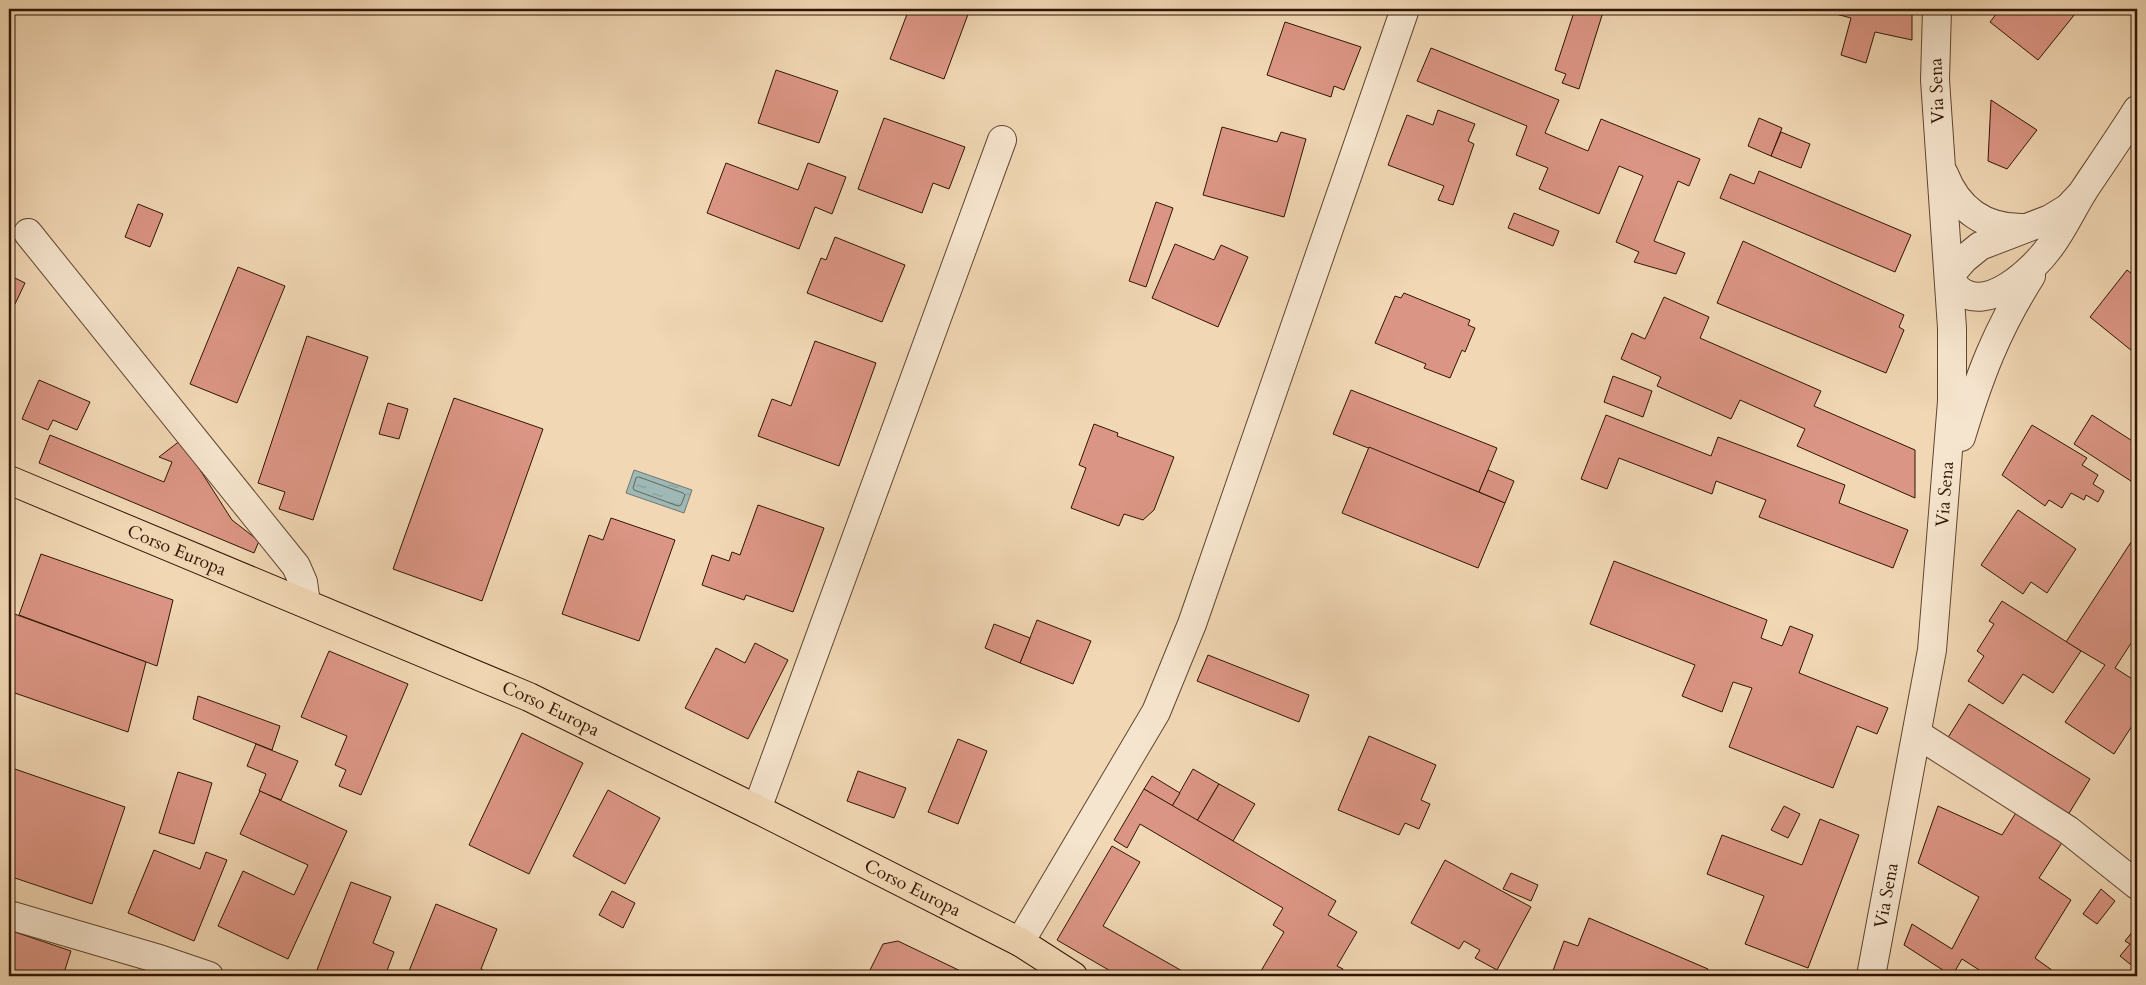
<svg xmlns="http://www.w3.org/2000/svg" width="2146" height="985" font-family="Cardo,serif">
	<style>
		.water { fill: url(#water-ripples); stroke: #71776e }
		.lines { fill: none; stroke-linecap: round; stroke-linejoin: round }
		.shore { stroke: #66665c; stroke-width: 1 }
		.building { fill: #db9584; stroke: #301504 }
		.minor-casing { stroke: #604630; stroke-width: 30 }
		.major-casing { stroke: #301504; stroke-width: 30 }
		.minor { stroke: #f6e5ce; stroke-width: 28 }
		.major { stroke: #f1d7b4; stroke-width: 28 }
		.labels { text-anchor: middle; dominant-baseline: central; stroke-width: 4; stroke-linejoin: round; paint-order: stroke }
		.street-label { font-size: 18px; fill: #301504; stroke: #f6e5ce }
	</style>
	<defs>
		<pattern id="water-ripples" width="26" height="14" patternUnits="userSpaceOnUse" patternTransform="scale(1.25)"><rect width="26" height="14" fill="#9db8b5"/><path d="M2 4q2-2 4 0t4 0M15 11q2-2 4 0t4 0" fill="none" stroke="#889d9a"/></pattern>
	</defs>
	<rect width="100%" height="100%" fill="#f1d7b4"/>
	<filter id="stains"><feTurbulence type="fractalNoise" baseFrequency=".004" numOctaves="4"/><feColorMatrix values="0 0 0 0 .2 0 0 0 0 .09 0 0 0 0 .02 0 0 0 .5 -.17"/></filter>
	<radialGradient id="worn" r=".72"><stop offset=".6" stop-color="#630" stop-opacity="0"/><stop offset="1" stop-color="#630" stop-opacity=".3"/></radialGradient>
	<path class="water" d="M634 470 692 490 684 513 626 493Z"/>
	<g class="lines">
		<path class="shore" d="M639 477 683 493 685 495 681 505 678 506 634 490 633 488 636 478Z"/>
	</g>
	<g class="building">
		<path d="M909 9H970L944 79 890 59Z"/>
		<path d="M1575 9H1604L1579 89 1562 83 1566 74 1555 70Z"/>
		<path d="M1817 9H1912V40L1875 32 1866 63 1841 55 1851 18Z"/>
		<path d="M2000 9H2079L2038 60 1990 22Z"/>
		<path d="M1285 22 1361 47 1344 90 1334 86 1331 97 1267 75Z"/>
		<path d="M1431 48 1559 100 1545 133 1588 151 1601 119 1700 159 1689 186 1678 181 1654 241 1685 253 1676 274 1634 262 1639 252 1616 242 1643 176 1619 166 1599 214 1539 189 1548 168 1516 155 1527 126 1417 81Z"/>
		<path d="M776 70 838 91 819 143 758 123Z"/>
		<path d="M1991 100 2037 130 2007 169 1988 161Z"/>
		<path d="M1438 110 1475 124 1468 141 1474 144 1453 205 1438 200 1444 186 1388 165 1407 115 1433 125Z"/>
		<path d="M884 118 965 147 949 189 933 183 922 213 858 189Z"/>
		<path d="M1759 118 1782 128 1771 156 1748 146Z"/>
		<path d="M1222 127 1277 142 1281 132 1306 139 1284 217 1203 195Z"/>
		<path d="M1781 132 1810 144 1801 168 1771 156Z"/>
		<path d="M726 163 798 190 808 163 846 177 832 214 815 207 799 249 707 213Z"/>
		<path d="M1759 171 1911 235 1895 272 1720 198 1730 174 1754 184Z"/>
		<path d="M1156 202 1173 208 1146 287 1129 281Z"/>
		<path d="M138 204 163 214 150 247 125 237Z"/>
		<path d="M1514 213 1559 231 1553 246 1508 228Z"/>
		<path d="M835 237 905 265 882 322 807 293 821 258 826 260Z"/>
		<path d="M1743 241 1904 315 1899 327 1904 330 1886 373 1717 303Z"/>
		<path d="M1175 244 1214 260 1221 245 1248 257 1218 327 1152 298Z"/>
		<path d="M238 267 285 286 237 403 190 384Z"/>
		<path d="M2127 270 2137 278V355L2090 317Z"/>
		<path d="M9 275 25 283 15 304 9 301Z"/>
		<path d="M1404 293 1470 320 1468 325 1475 328 1465 352 1462 350 1450 378 1424 368 1426 364 1375 343 1395 296 1401 298Z"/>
		<path d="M1664 297 1709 317 1700 338 1821 391 1814 406 1915 450V498L1797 446 1805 429 1740 400 1731 419 1657 386 1661 377 1621 359 1632 333 1645 339Z"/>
		<path d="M307 336 368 357 313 520 279 509 285 492 258 483Z"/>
		<path d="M815 341 876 363 839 466 758 436 772 399 791 406Z"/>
		<path d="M1613 376 1652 391 1643 417 1604 402Z"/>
		<path d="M39 380 90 402 77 430 53 420 48 430 22 419Z"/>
		<path d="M1351 390 1497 448 1479 492 1333 434Z"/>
		<path d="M454 398 543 429 482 601 393 569Z"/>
		<path d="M388 403 408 409 399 439 379 434Z"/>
		<path d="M1606 415 1711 456 1718 437 1845 485 1839 503 1908 530 1893 568 1759 517 1766 500 1716 481 1712 494 1619 458 1607 489 1581 479Z"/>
		<path d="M2092 415 2137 444V485L2074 444Z"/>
		<path d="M1094 424 1118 433 1117 436 1174 457 1154 510 1143 520 1124 514 1119 526 1071 508 1086 468 1079 465Z"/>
		<path d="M2032 425 2087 458 2082 465 2098 475 2093 484 2104 491 2098 502 2086 495 2084 500 2071 493 2062 508 2049 500 2045 506 2002 475Z"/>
		<path d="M50 435 164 482 172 462 159 457 181 440 232 520 259 541 254 553 39 463Z"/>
		<path d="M1369 447 1505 503 1478 568 1342 513Z"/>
		<path d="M1488 470 1514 481 1505 503 1479 492Z"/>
		<path d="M758 505 824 528 793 612 746 595 744 600 702 585 712 555 729 561 732 552 740 555Z"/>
		<path d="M2018 510 2076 549 2047 593 2031 582 2023 594 1981 565Z"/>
		<path d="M611 518 675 540 639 641 562 614 589 535 603 540Z"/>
		<path d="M2137 533V634L2115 668 2137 682V718L2114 754 2065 722 2105 665 2066 642Z"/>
		<path d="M41 554 173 600 157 666 19 615Z"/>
		<path d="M1614 561 1767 620 1761 638 1782 646 1790 626 1813 635 1799 673 1888 708 1877 734 1857 726 1833 788 1729 747 1752 688 1733 682 1722 712 1682 696 1695 665 1590 624Z"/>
		<path d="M2002 601 2081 651 2053 693 2023 674 2003 704 1968 681 1984 656 1977 651 1994 624 1989 621Z"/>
		<path d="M9 612 146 662 128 732 9 691Z"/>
		<path d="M1037 620 1091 641 1073 684 1020 663Z"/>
		<path d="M994 624 1030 638 1020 663 985 648Z"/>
		<path d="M755 643 788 660 748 739 685 708 716 648 745 663Z"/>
		<path d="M329 651 408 684 361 795 339 786 346 770 335 765 347 736 301 717Z"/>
		<path d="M1208 655 1309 695 1299 722 1197 681Z"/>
		<path d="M198 696 280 726 272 750 193 719Z"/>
		<path d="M1969 704 2090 779 2068 815 1947 739Z"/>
		<path d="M522 733 583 763 529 874 469 845Z"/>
		<path d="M1369 736 1436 765 1421 800 1430 804 1419 829 1405 823 1399 835 1338 810Z"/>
		<path d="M958 739 987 751 958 824 928 812Z"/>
		<path d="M256 744 298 761 281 800 259 791 266 774 247 766Z"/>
		<path d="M9 767 125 807 92 904 9 876Z"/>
		<path d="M1193 769 1219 784 1197 821 1172 806Z"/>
		<path d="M858 771 906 788 894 818 847 801Z"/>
		<path d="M178 772 212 783 194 844 159 833Z"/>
		<path d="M1152 776 1180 793 1172 806 1144 789Z"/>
		<path d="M1219 784 1255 804 1233 841 1197 821Z"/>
		<path d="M1144 789 1336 901 1328 915 1357 932 1337 966 1343 969 1339 976H1258L1284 932 1273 925 1283 908 1140 824 1127 848 1114 840Z"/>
		<path d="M608 790 660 818 625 884 573 856Z"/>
		<path d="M260 791 347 831 288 959 218 926 243 871 294 895 308 865 240 834Z"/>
		<path d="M1784 806 1800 814 1788 838 1771 830Z"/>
		<path d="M1938 806 2002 835 2019 808 2065 838 2039 878 2071 900 2035 958 2060 976H1986L1987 975 1962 959 1952 976 1904 945 1912 924 1952 949 1979 897 1918 863Z"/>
		<path d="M1820 819 1859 835 1808 968 1745 944 1764 896 1707 874 1722 835 1802 865Z"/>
		<path d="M1112 846 1140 862 1103 926 1191 976H1119L1057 940Z"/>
		<path d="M154 850 200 869 206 852 227 860 194 941 128 913Z"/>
		<path d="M1445 860 1531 907 1497 970 1475 958 1480 950 1464 941 1459 949 1411 923Z"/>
		<path d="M1511 873 1538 885 1531 901 1503 889Z"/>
		<path d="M351 882 391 897 373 943 394 952 385 976H320L315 975Z"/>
		<path d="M2101 889 2115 901 2097 924 2083 914Z"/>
		<path d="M612 891 635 903 623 928 599 915Z"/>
		<path d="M436 904 497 929 481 969 485 971 482 976H407Z"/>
		<path d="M1589 918 1708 969 1706 976H1551L1564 941 1578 946Z"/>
		<path d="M2137 926V976H2129L2135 968 2120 956 2130 944 2125 941Z"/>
		<path d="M9 930 71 951 63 976H9Z"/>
		<path d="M898 941 971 976H867L883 944Z"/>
	</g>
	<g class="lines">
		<defs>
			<g id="minor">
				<path d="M1944 174C1958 210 1986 229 2024 228"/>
				<path d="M2083 192 2068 208 2050 219 1980 246 1964 259 1949 276C1952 280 1954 285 1958 289 1986 315 2033 270 2049 248 2063 230 2072 209 2084 190 2102 163 2120 137 2137 110"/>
				<path d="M28 233 296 566 303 582 306 603"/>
				<path d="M1961 437C1979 377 1997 329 2031 276"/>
				<path d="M1917 734 2068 830 2137 885"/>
				<path d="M757 809 1002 140"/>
				<path d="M9 915 159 959 209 976"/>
				<path d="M1020 942 1156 712 1192 624 1405 9"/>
				<path id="s1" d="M1871 976 1932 650 1952 401V328L1935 80 1937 9"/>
			</g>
			<g id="major">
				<path id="s2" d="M9 480 529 697 757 809 1020 942 1073 976"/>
			</g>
		</defs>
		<use href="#minor" class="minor-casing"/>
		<use href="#major" class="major-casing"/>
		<use href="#minor" class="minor"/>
		<use href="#major" class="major"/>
	</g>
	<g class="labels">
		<g class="street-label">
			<text transform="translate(1937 91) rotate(-92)">Via Sena</text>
			<text stroke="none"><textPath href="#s1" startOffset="488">Via Sena</textPath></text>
			<text stroke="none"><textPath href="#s2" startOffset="182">Corso Europa</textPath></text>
			<text stroke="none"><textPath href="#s2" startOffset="588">Corso Europa</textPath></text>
			<text stroke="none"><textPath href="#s2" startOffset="992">Corso Europa</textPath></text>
			<text stroke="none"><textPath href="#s1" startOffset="82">Via Sena</textPath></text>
		</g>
	</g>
	<rect width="2146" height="985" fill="none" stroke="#f1d7b4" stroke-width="30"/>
	<rect x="10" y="10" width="2126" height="965" fill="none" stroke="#301504" stroke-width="2.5"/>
	<rect x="15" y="15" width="2116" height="955" fill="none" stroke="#301504"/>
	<rect width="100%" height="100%" filter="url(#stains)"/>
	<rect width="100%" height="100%" fill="url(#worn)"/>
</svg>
